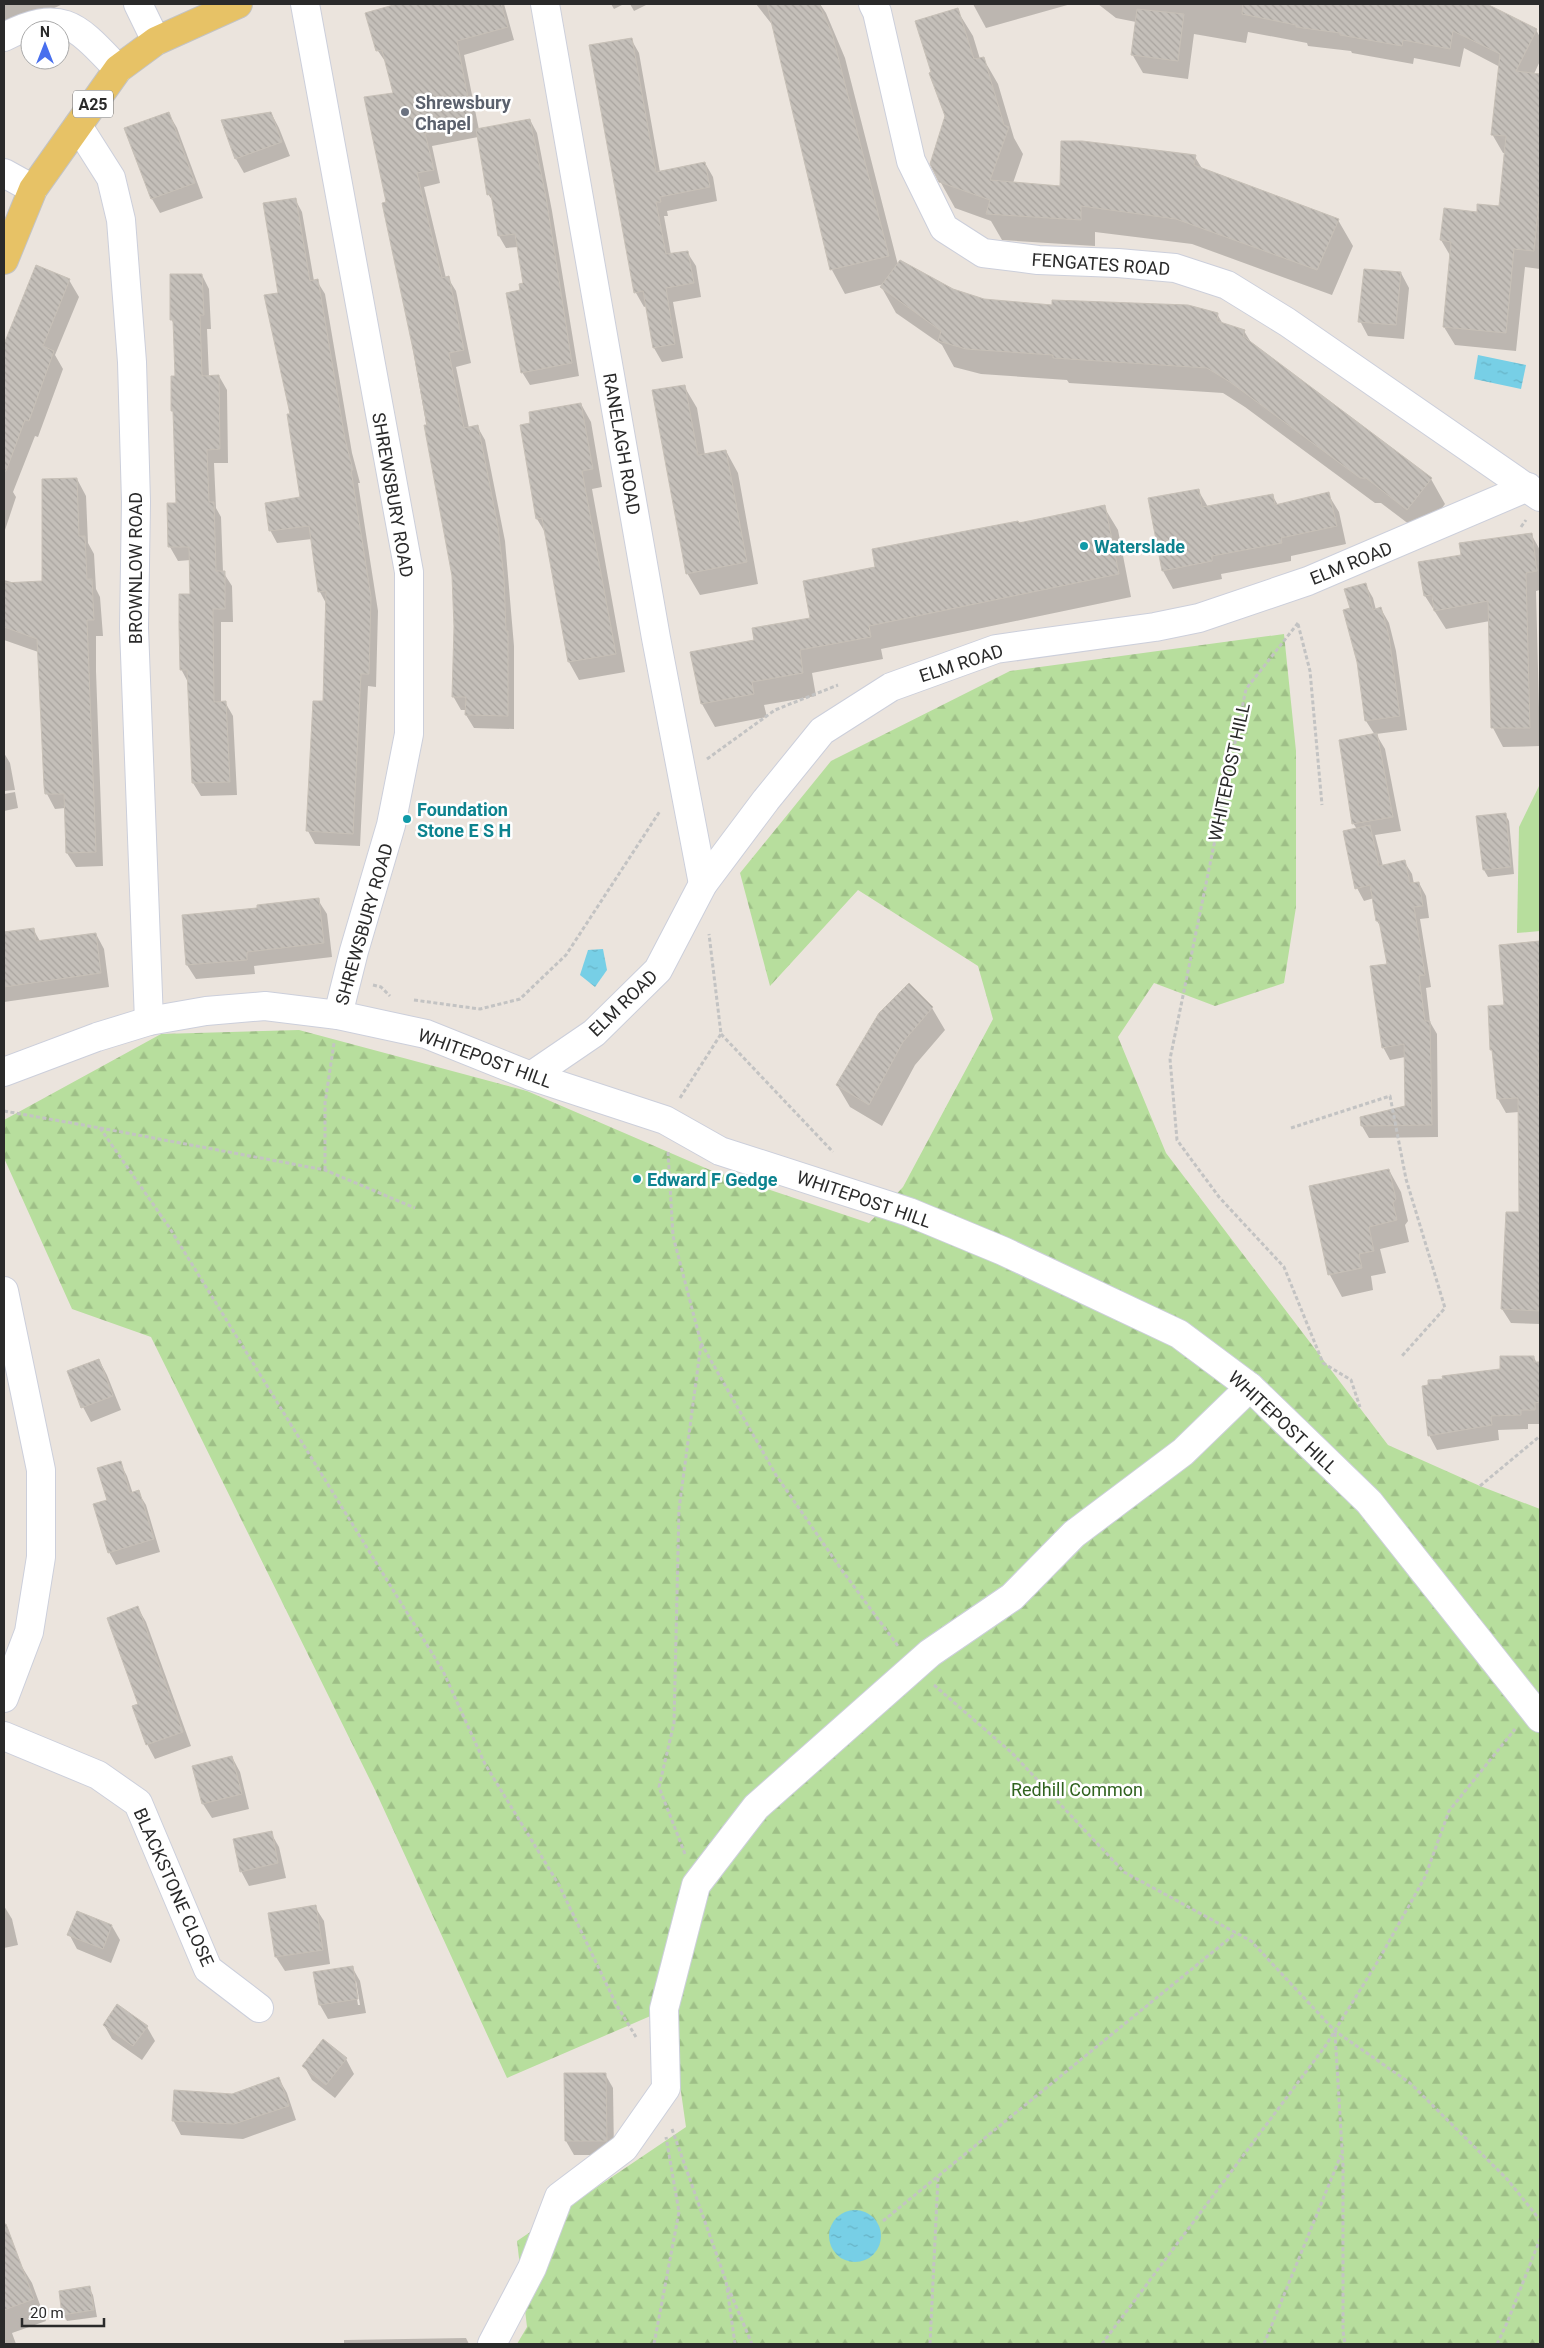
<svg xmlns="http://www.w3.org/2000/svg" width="1544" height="2348" font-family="Roboto,sans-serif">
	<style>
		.grass { fill: #b7de9d }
		.forest { fill: url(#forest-firs) }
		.water { fill: url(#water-ripples) }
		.shadow { fill: #0003; fill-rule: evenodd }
		.building { fill: url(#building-back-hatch); stroke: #c7c0b7 }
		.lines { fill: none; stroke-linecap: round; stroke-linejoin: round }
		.minor-casing { stroke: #cccfdb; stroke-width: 30 }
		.major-casing { stroke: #c3c3c3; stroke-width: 30 }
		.path { stroke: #c3c3c3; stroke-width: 3; stroke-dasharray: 4 2.5; stroke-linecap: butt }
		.minor { stroke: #fff; stroke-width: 28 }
		.major { stroke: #e7c266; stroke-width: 28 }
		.worship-dot { fill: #6b7280; stroke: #fff; stroke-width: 2 }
		.culture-dot { fill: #0f9aa8; stroke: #fff; stroke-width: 2 }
		.labels { text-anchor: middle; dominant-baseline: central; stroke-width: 5; stroke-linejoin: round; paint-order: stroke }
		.shield { fill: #fff; stroke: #6a6a6a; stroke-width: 1 }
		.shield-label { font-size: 16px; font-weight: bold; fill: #2a2a2a }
		.worship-label { font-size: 18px; font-weight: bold; fill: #5b616d; stroke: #fff; text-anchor: start }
		.street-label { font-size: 18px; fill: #2a2a2a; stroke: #fff }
		.culture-label { font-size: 18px; font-weight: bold; fill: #0d838f; stroke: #fff; text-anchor: start }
		.park-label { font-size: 18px; fill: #30631f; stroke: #fff }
	</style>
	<defs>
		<pattern id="forest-firs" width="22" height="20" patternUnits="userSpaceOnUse" patternTransform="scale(1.25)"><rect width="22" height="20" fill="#b7de9d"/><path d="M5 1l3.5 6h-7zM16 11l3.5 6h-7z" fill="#9ebf87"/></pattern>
		<pattern id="water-ripples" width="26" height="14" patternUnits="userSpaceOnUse" patternTransform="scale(1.25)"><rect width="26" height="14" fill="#77cfe6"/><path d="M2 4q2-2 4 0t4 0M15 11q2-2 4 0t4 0" fill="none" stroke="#67b2c5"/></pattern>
		<pattern id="building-back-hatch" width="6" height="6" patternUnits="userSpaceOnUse" patternTransform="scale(1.25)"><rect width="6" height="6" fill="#c4bfb9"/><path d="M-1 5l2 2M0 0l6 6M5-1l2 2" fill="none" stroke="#a9a49f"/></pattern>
	</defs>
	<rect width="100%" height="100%" fill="#ebe4dd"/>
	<path class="grass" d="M1540 784V931L1517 933 1519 827Z"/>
	<path class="forest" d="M1284 634 1296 751V907L1284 983 1215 1006 1154 983 1118 1037 1166 1153 1388 1445 1480 1486 1540 1509V2344H517L527 2327 517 2241 686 2127 669 2008 507 2078 375 1790 151 1337 72 1309 4 1158V1120L161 1034 299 1030 527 1091 710 1170 869 1223 903 1187 993 1019 978 966 858 890 770 986 740 873 831 761 1010 671Z"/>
	<g class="water">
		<path d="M1478 355 1526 365 1521 389 1474 379Z"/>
		<path d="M603 949 607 970 595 987 580 975 588 950Z"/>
		<circle cx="855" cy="2236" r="26"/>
	</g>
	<g class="shadow">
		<path d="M4 4H63L4 31Z"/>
		<path d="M402 4H504L514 40 464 55 479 130 530 120 537 133 552 211 579 376 530 385 522 372 521 291 524 284 518 247 506 248 499 236 494 203 488 194 478 137 432 146 440 183 424 187 446 278H448L456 291 471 363 456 367 469 428 477 426 485 440 505 541 514 646V729L474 728 466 715 467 710H461L453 696 455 627 453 576 387 203 395 94 387 64 378 51 367 14Z"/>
		<path d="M611 4H624L614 9Z"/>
		<path d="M630 4H648L634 11Z"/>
		<path d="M756 4H820L826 13 845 58 898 265 953 290 984 300 1054 306 1217 314 1223 324 1244 331 1252 344 1431 479 1445 504 1422 534 1381 503H1375L1245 407 1223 393 1069 383 1067 380 981 374 954 367 942 345 896 313 882 288 884 284 845 294 832 270 774 27Z"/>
		<path d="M973 4H1071L986 28Z"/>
		<path d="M1098 4H1484L1536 30 1540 37V61L1534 74 1540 75V269L1525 267 1516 351 1455 345 1444 327 1451 257 1441 240 1478 213 1500 208 1506 153H1503L1492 134 1500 67 1464 48 1460 67 1414 58 1413 64 1352 53 1351 51 1308 46 1307 43 1248 32 1246 43 1194 34 1188 79 1143 73 1132 54 1136 22 1116 18Z"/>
		<path d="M957 10 973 36 980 59 983 58 998 84 1014 138 1023 154 1013 183 1061 187 1195 157 1203 170 1338 220 1353 246 1332 295 1192 244 1095 232V246L1002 240 991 221 955 208 940 181Z"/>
		<path d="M631 39 639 53 660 172 705 163 713 177 717 201 667 211 668 216H664L671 255 687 252 696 266 701 297 673 302 683 358 662 362 654 348 647 306 644 307 636 293Z"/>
		<path d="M271 113 279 128 290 156 244 173 236 159Z"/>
		<path d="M169 114 177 128 203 198 160 213 152 199 126 128Z"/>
		<path d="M295 199 302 212 314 281H317L325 294 352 453 360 483H358L378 611 376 687 368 686 360 846 315 844 308 831 325 703 327 605 320 592 312 539 277 543 270 530 302 498 279 294Z"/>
		<path d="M37 267 69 280 79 297 55 355 63 369 38 437 35 436 13 492 16 497 4 533V345Z"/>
		<path d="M1401 273 1409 288 1404 339 1368 336 1360 321Z"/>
		<path d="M202 275 209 289 211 329H207L209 377 219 376 227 390 228 463H214L216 508 221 517 223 572 232 586 233 622H221V703L225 702 233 716 237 795 201 796 193 783 189 684 181 669 191 595V560L178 561 170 547 168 504H178L174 414 172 410 176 377 174 324 171 319Z"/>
		<path d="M684 386 697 408 705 455 726 451 738 473 758 584 700 595 687 573Z"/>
		<path d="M581 404 591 422 602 487 592 489 625 672 579 680 569 662 546 534 537 519 532 424Z"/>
		<path d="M77 479 86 496 88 543 94 554 96 589 100 597 103 636H96V671L103 866 76 867 67 853 65 808 55 809 47 794 45 786 61 660 4 640V580L15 583 44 582Z"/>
		<path d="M1198 490 1208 507 1272 495 1278 505 1328 494 1339 512 1346 544 1291 556V561L1221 574 1222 579 1173 589 1163 571Z"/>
		<path d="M1104 507 1118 530 1131 597 881 649 883 659 812 673 816 696 764 705 767 717 715 727 702 704 692 653 755 641 811 619 877 568 1019 525Z"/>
		<path d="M1531 534 1540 550V590L1536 591 1540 746 1503 747 1493 728 1490 621 1446 629 1425 596 1419 563 1462 556Z"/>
		<path d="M1365 584 1373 598 1376 610 1381 609 1389 623 1396 651 1407 730 1376 734 1385 749 1401 831 1375 835 1383 866 1404 861 1412 874 1414 884 1419 883 1426 896 1429 918 1420 919 1431 987 1426 988 1430 1022 1437 1034 1438 1137 1369 1138 1362 1126 1406 1107 1405 1057 1390 1060 1383 1047 1388 965 1382 929 1377 921 1374 898 1364 901 1357 888V829L1353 823 1375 735 1366 721 1351 609Z"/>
		<path d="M4 744V753L10 763 15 790 4 791Z"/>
		<path d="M15 792 18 808 4 811V794Z"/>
		<path d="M1505 814 1509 821 1514 874 1488 877 1484 870Z"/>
		<path d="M318 900 327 914 332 957 254 966 255 974 196 979 187 965 183 916 258 909Z"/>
		<path d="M33 929 40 941 96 934 104 949 109 987 4 1002V933Z"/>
		<path d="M1540 942V1324L1511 1323 1502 1309 1520 1214 1519 1112 1506 1113 1498 1099 1494 1055 1491 1049 1506 1006 1500 946Z"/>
		<path d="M932 1008 945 1030 915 1065 882 1126 850 1107 837 1085Z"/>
		<path d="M1389 1170 1401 1192 1408 1221 1405 1225 1409 1242 1380 1249 1386 1273 1371 1276 1373 1290 1342 1297 1330 1275 1310 1187Z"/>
		<path d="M1534 1357 1537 1364 1540 1363V1424H1528V1429L1498 1430 1499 1440 1437 1450 1429 1435 1501 1370Z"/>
		<path d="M99 1360 107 1375 121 1410 91 1422 83 1407Z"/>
		<path d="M120 1463 127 1476 133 1494 138 1492 146 1505 160 1552 116 1565 109 1552 108 1501Z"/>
		<path d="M138 1608 146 1622 191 1746 155 1759 147 1744 139 1705Z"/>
		<path d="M232 1757 240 1772 249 1809 212 1818 203 1804 194 1767Z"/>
		<path d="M271 1833 279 1847 286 1878 249 1886 241 1871Z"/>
		<path d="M4 1906 12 1919 18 1945 4 1948Z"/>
		<path d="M315 1907 324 1921 330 1964 285 1971 276 1957Z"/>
		<path d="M112 1926 120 1940 111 1963 77 1949 69 1934Z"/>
		<path d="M352 1967 360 1981 366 2013 328 2019 320 2005ZM354 1981H356L360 2005H358Z"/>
		<path d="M104 2025 147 2027 155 2041 142 2060 112 2039Z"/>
		<path d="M346 2059 354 2074 335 2098 312 2080 304 2066Z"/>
		<path d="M605 2074 613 2088 614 2155H574L566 2141Z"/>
		<path d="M279 2079 287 2093 296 2120 243 2139 181 2135 173 2120Z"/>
		<path d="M19 2262 32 2283 46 2321 12 2333 16 2344H4V2267Z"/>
		<path d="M89 2288 93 2295 97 2317 67 2321 63 2314Z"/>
		<path d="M466 2338 469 2344H344V2340Z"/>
	</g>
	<g class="building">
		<path d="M397 4H501L508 27 457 41 473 123 425 133 434 170 417 173 442 278 449 276 464 350 449 353 464 428 478 425 498 527 504 578 506 631H508V716L465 715 466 697H452L454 627 452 576 424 425H427L414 354 382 203 386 202 364 97 393 93 382 50 376 51 365 13Z"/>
		<path d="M767 4H819L832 33 889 256 830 270Z"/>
		<path d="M1243 4H1487L1537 29 1516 71 1540 74V190L1534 251 1514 249 1506 333 1443 327 1451 242 1440 240 1444 208 1477 212V204L1499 206 1506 136 1491 135 1500 54 1453 31 1450 49 1403 40 1402 46 1340 35V33L1296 27V25L1242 14Z"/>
		<path d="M958 8 974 59 984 57 1004 125 1009 127 990 180 1060 186 1061 141H1082L1196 155 1194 165 1339 219 1317 270 1176 219 1081 206V220L986 214 990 200 939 182 930 164 945 116 929 73 931 72 915 21Z"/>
		<path d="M1137 9 1184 14 1178 61 1131 55Z"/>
		<path d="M632 38 656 172 705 162 710 187 660 197 661 202H656L666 254 688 251 694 283 666 288 675 344 653 348 643 291 634 293 589 45Z"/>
		<path d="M169 112 195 183 151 199 124 128Z"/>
		<path d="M271 112 282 142 235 159 221 120Z"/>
		<path d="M530 119 546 197 572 363 521 373 506 293 520 290 519 284 523 283 515 234 498 236 491 194 487 195 476 129Z"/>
		<path d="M296 198 310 281 318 279 345 439 353 470H351L371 597 369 674H361L353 834 306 831 313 701H323L326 591 318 592 309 526 269 531 265 503 300 497 287 414H290L264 295 278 293 263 203Z"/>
		<path d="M900 260 953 289 984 299 1052 305V300L1188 305 1218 313 1217 321 1245 330 1243 336 1432 478 1407 510 1366 478H1360L1230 382 1207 368 1053 358V355L966 349 938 341 941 331 880 287Z"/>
		<path d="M36 265 70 279 43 346 54 351 29 421 25 420 6 471H4V344Z"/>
		<path d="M1364 269 1401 272 1396 325 1358 322Z"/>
		<path d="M170 274H202L204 315H200L202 376 219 375 220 449 207 450 209 502H214L216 571H225V609H213L214 702 226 701 230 782 192 783 187 670H180L179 625V594H190L189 547H168L167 503H176L173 411H171V376H175L173 320H170Z"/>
		<path d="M685 385 698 455 726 450 747 562 686 574 652 390Z"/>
		<path d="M581 403 593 469 582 471 616 654 568 662 542 518 536 519 520 425 530 423 529 412Z"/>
		<path d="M77 478 79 536H85L87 579H92L94 620H87L96 852 66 853 64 794H45L44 786 37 639 4 627V583L42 581V479Z"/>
		<path d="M1199 489 1202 507 1273 494 1275 505 1329 492 1337 526 1281 538 1282 543 1212 556V561L1162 571 1148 498Z"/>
		<path d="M1105 505 1119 574 869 626 871 637 800 650 803 673 752 682 754 694 701 704 690 652 754 640 752 628 810 618 803 581 875 567 872 549 1018 521 1019 523Z"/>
		<path d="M1532 533 1537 571 1526 573 1530 728H1491L1488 601 1434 611 1432 595 1424 596 1418 562 1461 555 1459 543Z"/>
		<path d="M1366 583 1373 610 1381 607 1389 636 1400 716 1365 721 1357 662 1343 610 1350 608 1344 589Z"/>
		<path d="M1377 733 1393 817 1352 824 1339 740Z"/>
		<path d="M1506 813 1511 867 1483 870 1476 816Z"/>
		<path d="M1370 825 1379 866 1405 860 1410 883 1419 882 1423 906 1414 907 1425 975 1419 976 1425 1021H1430L1432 1125 1361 1126 1360 1117 1405 1106 1404 1044 1382 1048 1370 966 1387 964 1379 921H1376L1370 885 1355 889 1343 831Z"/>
		<path d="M319 898 324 943 247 952V960L186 965 182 915 257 908V905Z"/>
		<path d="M34 928 36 941 96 933 101 973 4 987V932Z"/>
		<path d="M1540 941V965H1538L1540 1056H1538L1540 1087V1096H1538L1540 1120V1311L1501 1309 1506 1212H1519L1518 1098 1497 1099 1492 1050H1490L1488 1006 1504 1005 1499 945Z"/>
		<path d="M909 983 933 1007 903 1042 869 1105 836 1085 879 1013Z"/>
		<path d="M1389 1169 1396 1199 1393 1203 1397 1220 1369 1227 1374 1251 1359 1254 1362 1268 1328 1275 1309 1186Z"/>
		<path d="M1500 1356H1534V1362H1540V1402L1535 1403V1410H1521V1415L1491 1416 1492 1425 1428 1436 1422 1386 1428 1385V1380L1443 1379 1442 1376 1500 1369Z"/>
		<path d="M99 1359 113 1396 81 1408 67 1371Z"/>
		<path d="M121 1461 130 1493 139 1490 154 1539 108 1553 93 1504 107 1500 97 1468Z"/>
		<path d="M138 1606 183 1732 146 1745 132 1706 138 1704 107 1618Z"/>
		<path d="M232 1756 242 1794 202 1804 192 1766Z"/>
		<path d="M272 1831 278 1863 240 1872 233 1839Z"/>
		<path d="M316 1905 323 1950 275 1957 268 1913Z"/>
		<path d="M77 1911 112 1925 103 1949 67 1935Z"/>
		<path d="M353 1966 358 1999 319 2005 313 1972Z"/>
		<path d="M117 2004 148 2026 133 2046 103 2025Z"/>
		<path d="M323 2039 347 2058 326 2085 302 2066Z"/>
		<path d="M564 2073H606L607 2141H565Z"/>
		<path d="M279 2077 289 2106 234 2124 172 2121 174 2090 232 2094Z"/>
		<path d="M4 2224H6L34 2299 4 2310Z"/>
		<path d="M90 2286 94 2310 62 2315 59 2291Z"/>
	</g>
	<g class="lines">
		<defs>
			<g id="minor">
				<path d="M138 4 156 41"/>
				<path d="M305 4 409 572V734L391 825 354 951 338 1015"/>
				<path d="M545 4 656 638 703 884"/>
				<path d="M873 4 877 12 911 161 944 228 983 253 1038 260 1118 263 1175 268 1227 285 1287 322 1540 497"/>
				<path d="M4 37C63 7 77 26 118 69"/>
				<path d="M78 126 111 178 121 220 132 362 136 502 134 628 149 1021"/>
				<path d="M4 173 33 189"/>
				<path d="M4 1072 97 1037 149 1021 206 1011 265 1006 338 1015 426 1034 531 1076 665 1120 720 1151 909 1212 1003 1251 1179 1334 1250 1387 1369 1502 1540 1718"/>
				<path d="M531 1076 594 1033 658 970 703 884 766 800 822 731 891 687 996 649 1155 627 1199 618 1308 581 1528 487"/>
				<path d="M4 1291 41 1470V1557L29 1632 4 1698"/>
				<path d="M4 1736 98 1775 138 1803 208 1969 259 2008"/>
				<path d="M492 2344 532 2268 559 2197 624 2148 666 2088 664 2009 696 1885 756 1807 930 1653 1012 1597 1074 1534 1183 1452 1250 1387"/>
			</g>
			<path id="major" d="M4 260 33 189 118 69 156 41 238 4"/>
		</defs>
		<use href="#minor" class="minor-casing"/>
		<use href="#major" class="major-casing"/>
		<g class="path">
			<path d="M1521 527 1526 520"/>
			<path d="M1298 623 1246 689 1170 1059 1177 1140 1219 1197 1284 1267 1323 1363 1351 1380 1360 1407"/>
			<path d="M1298 624 1310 671 1322 805"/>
			<path d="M707 759 775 710 838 685"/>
			<path d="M373 985 381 987 390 996"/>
			<path d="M414 1000 480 1009 520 999 566 955 660 811"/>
			<path d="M721 1034 833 1152"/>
			<path d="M680 1098 721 1034 709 934"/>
			<path d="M4 1111 100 1128 169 1227 443 1671 485 1764 559 1885 616 2004 636 2037"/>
			<path d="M100 1128 325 1170 415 1208"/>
			<path d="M1291 1128 1390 1096 1406 1179 1445 1308 1402 1356"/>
			<path d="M668 1152 673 1236 701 1343 776 1475 841 1569 898 1646"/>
			<path d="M325 1170V1103L334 1043"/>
			<path d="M1480 1486 1540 1436"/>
			<path d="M934 1685 1012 1753 1124 1872 1251 1941 1335 2031 1410 2083 1507 2179 1540 2220"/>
			<path d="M685 1854 659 1787 674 1723 679 1509 701 1344"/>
			<path d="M1335 2033 1343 2165V2331L1345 2344"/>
			<path d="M672 2129 726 2281 735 2344"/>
			<path d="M883 2221 1236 1933"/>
			<path d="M728 2287 752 2344"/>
			<path d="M654 2344 679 2212 666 2137"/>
			<path d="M930 2344 938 2178"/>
			<path d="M1102 2344 1326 2045 1378 1961 1425 1877 1449 1811 1515 1729"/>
			<path d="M1264 2344 1341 2155"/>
			<path d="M1497 2344 1507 2323 1540 2239"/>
		</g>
		<use href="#minor" class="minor"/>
		<use href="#major" class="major"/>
	</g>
	<circle class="worship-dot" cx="405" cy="112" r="5"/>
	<g class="culture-dot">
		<circle cx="1084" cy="546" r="5"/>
		<circle cx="407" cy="819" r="5"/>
		<circle cx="637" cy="1179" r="5"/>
	</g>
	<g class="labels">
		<rect class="shield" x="73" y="90.5" width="40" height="27" rx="4"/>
		<g class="shield-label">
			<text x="93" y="104">A25</text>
		</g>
		<g class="worship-label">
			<text x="415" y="102">Shrewsbury<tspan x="415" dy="21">Chapel</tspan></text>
		</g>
		<g class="street-label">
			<text transform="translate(1101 264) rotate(4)">FENGATES ROAD</text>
			<text transform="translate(622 444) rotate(80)">RANELAGH ROAD</text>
			<text transform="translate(393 495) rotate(80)">SHREWSBURY ROAD</text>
			<text transform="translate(1351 563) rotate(-22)">ELM ROAD</text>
			<text transform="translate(135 568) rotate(-90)">BROWNLOW ROAD</text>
			<text transform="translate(961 663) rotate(-18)">ELM ROAD</text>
			<text transform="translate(1229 772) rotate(-78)">WHITEPOST HILL</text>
			<text transform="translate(364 924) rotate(-74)">SHREWSBURY ROAD</text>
			<text transform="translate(623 1003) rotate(-44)">ELM ROAD</text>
			<text transform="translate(485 1058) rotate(20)">WHITEPOST HILL</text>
			<text transform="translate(864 1199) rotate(19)">WHITEPOST HILL</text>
			<text transform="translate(1283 1422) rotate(43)">WHITEPOST HILL</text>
			<text transform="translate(174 1887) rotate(66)">BLACKSTONE CLOSE</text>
		</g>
		<g class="culture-label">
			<text x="1094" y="546">Waterslade</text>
			<text x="417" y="809">Foundation<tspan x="417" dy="21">Stone E S H</tspan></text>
			<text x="647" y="1179">Edward F Gedge</text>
		</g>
		<g class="park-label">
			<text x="1077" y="1789">Redhill Common</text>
		</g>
	</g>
	<rect width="1544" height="2348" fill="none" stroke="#2a2a2a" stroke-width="10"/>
	<g transform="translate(45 45)"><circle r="24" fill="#ffffff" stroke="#aaaaaa"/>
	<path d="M0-4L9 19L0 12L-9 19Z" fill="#486fee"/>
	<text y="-8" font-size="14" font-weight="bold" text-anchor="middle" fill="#2a2a2a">N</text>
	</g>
	<path d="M22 2318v8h82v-8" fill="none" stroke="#2a2a2a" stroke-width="2.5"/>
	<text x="30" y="2318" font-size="15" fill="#2a2a2a" stroke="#ffffff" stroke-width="4" paint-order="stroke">20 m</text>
</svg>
